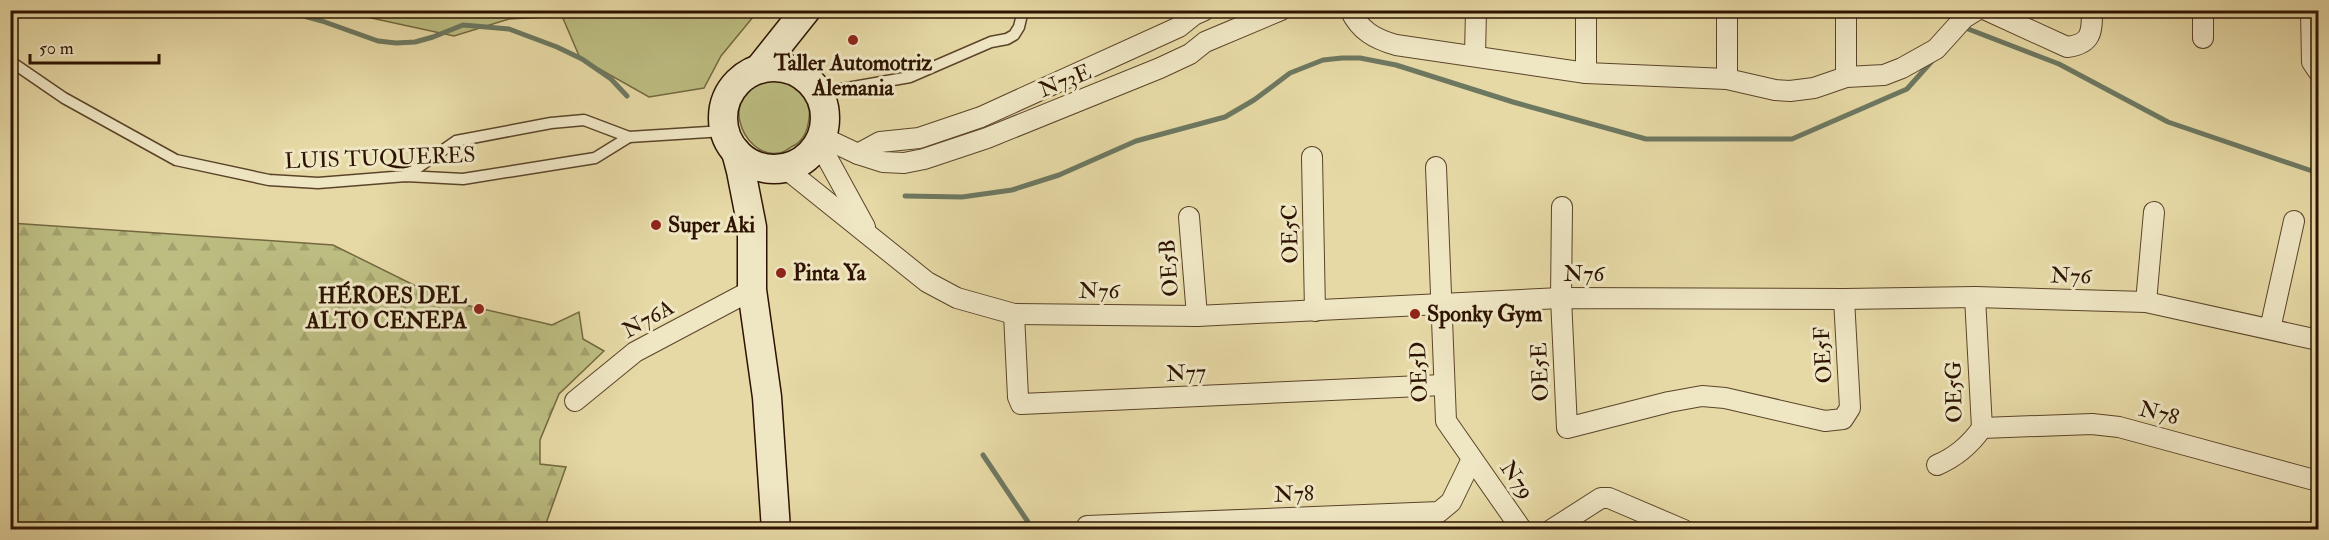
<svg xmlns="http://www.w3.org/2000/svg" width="2329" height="540" font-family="'IM FELL Double Pica',serif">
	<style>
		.green { fill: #bcbd81; stroke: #746840; stroke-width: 1.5 }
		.forest { fill: url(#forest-firs); stroke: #746840; stroke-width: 1.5 }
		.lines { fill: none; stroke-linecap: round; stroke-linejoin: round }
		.stream { stroke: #6d7861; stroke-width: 5 }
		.service-casing { stroke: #5b4429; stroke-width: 13 }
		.minor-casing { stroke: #5b4429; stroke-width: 22 }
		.secondary-casing { stroke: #2d1300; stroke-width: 31 }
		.service { stroke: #efe6c4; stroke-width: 10 }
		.minor { stroke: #efe6c4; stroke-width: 20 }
		.secondary { stroke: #efe6c4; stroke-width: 28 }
		.poi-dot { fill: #8f2418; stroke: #efe6c4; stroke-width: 2 }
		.labels { text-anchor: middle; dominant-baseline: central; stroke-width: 6; stroke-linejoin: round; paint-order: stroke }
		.poi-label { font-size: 22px; font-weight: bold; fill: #2d1300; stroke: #efe6c4; text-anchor: start }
		.street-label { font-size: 22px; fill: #2d1300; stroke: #efe6c4 }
	</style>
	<defs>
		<pattern id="forest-firs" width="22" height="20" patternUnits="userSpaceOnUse" patternTransform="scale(1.5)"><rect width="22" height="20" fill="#bcbd81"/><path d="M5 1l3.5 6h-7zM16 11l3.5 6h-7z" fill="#a2a26e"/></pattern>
	</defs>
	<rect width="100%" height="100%" fill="#e6d9a5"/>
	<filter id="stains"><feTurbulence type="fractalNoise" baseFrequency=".00333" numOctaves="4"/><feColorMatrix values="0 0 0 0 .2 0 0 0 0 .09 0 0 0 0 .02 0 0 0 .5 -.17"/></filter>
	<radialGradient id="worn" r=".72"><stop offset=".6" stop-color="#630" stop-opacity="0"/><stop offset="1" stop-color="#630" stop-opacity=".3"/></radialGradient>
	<g class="green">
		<path d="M339 11H758L721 56 704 88 649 97 580 58 562 16 509 19 454 36Z"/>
		<path d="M778 76C799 77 812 97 809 118 808 130 803 142 791 147 788 149 783 153 779 153 743 160 711 87 778 76Z"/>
	</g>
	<path class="forest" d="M10 223 333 245 444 300 552 325 579 312 583 339 604 351 559 394 540 440V464L566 467 544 529H11Z"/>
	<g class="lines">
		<g class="stream">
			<path d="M282 10 322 21 378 41 396 43 415 42 433 37 463 25 509 29 557 47 582 59 611 79 627 96"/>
			<path d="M1963 27 2059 64 2168 122 2318 173"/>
			<path d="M905 196 962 197 1012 190 1059 175 1136 141 1225 117 1254 100 1290 73 1323 60 1342 58H1360L1396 65 1513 102 1646 139H1792L1907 89 1933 60"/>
			<path d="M983 455 1028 522V530"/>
		</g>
		<defs>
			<g id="service">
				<path d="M10 61 64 98 176 160 269 180 318 183 406 176 463 179 595 158 629 137"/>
				<path d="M819 93 910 77 991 42 1007 39 1014 35 1019 27 1023 10"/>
				<path d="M406 176 456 141 551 123 584 120 629 137 724 131"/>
			</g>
			<g id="minor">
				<path d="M1350 10C1360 31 1375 39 1396 45L1586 73 1727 79 1775 90 1790 91 1814 88 1846 77 1884 75 1902 68 1936 49 1964 18 1977 10"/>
				<path d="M1727 10V79"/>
				<path d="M1846 10V77"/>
				<path d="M1986 10 2067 47C2092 44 2092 32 2092 10"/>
				<path d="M2203 10V38"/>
				<path d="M2311 10 2312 62 2318 71"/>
				<path d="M1475 55 1476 10"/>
				<path d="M1586 73V10"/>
				<path d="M822 137 858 154 883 162 904 163 924 159 987 138 1160 68 1190 54 1205 42 1281 10"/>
				<path d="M819 143 865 227"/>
				<path d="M858 154 880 142 919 138 981 117 1179 27 1194 15 1205 10"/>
				<path d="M1312 157 1315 311"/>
				<path d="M1436 167 1446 421 1522 530"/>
				<path d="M785 168 927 282 957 298 1014 314 1197 316 1561 298 1844 299 1975 297 2146 302 2318 340"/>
				<path d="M1562 207 1561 298 1567 428 1669 402 1702 396 1725 398 1825 421 1843 419 1850 408 1844 299"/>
				<path d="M1189 217 1197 316"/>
				<path d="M2146 302 2154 212"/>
				<path d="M1014 314 1018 397 1021 404 1443 385"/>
				<path d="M2270 329 2294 221"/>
				<path d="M575 401 635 352 752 290"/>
				<path d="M1982 428 2092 424 2119 427 2318 481"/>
				<path d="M1937 465C1956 457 1970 445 1982 428L1975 297"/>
				<path d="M1087 526 1439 512 1451 502 1472 459"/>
				<path d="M1551 530 1601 498H1609L1684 530"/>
			</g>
			<g id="secondary">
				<circle cx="774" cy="118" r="51"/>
				<path d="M759 69 806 10"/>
				<path d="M736 152 741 171 752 227V290L767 397 776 530"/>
			</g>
		</defs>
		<use href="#service" class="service-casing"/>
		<use href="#minor" class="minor-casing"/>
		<use href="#secondary" class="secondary-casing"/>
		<use href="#service" class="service"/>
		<use href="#minor" class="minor"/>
		<use href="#secondary" class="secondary"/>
	</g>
	<g class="poi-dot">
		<circle cx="853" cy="40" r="6"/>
		<circle cx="656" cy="225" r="6"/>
		<circle cx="781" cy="273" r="6"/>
		<circle cx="479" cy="309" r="6"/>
		<circle cx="1415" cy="314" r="6"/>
	</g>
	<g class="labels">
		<g class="poi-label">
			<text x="853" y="63" text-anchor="middle">Taller Automotriz<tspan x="853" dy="25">Alemania</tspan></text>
			<text x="668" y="225">Super Aki</text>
			<text x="793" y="273">Pinta Ya</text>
			<text x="467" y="296" text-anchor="end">HÉROES DEL<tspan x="467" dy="25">ALTO CENEPA</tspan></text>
			<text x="1427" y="314">Sponky Gym</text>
		</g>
		<g class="street-label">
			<text transform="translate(1065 81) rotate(-22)">N73E</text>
			<text transform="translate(380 158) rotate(-2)">LUIS TUQUERES</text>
			<text transform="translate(1290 234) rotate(-91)">OE5C</text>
			<text transform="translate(1169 268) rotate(-94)">OE5B</text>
			<text x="1584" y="274">N76</text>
			<text transform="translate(2071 276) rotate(2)">N76</text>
			<text transform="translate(1099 291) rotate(1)">N76</text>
			<text transform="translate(648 319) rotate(-29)">N76A</text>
			<text transform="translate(1823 355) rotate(-93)">OE5F</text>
			<text transform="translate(1419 372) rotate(-92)">OE5D</text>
			<text transform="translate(1540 372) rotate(-92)">OE5E</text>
			<text transform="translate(1186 373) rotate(-3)">N77</text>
			<text transform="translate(1954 392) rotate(-91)">OE5G</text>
			<text transform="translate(2159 413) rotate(14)">N78</text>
			<text transform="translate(1517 480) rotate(55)">N79</text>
			<text transform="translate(1294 494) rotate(-2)">N78</text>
		</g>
	</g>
	<rect width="2329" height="540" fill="none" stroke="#e6d9a5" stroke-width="36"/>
	<rect x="12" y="12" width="2305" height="516" fill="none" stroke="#2d1300" stroke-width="3"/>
	<rect x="18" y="18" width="2293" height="504" fill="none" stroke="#2d1300" stroke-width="1.5"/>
	<path d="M30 54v9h129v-9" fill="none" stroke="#2d1300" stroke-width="3"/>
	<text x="39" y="54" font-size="18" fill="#2d1300" stroke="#efe6c4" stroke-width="4.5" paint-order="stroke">50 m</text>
	<rect width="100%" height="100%" filter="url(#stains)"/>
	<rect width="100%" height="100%" fill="url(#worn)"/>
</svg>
